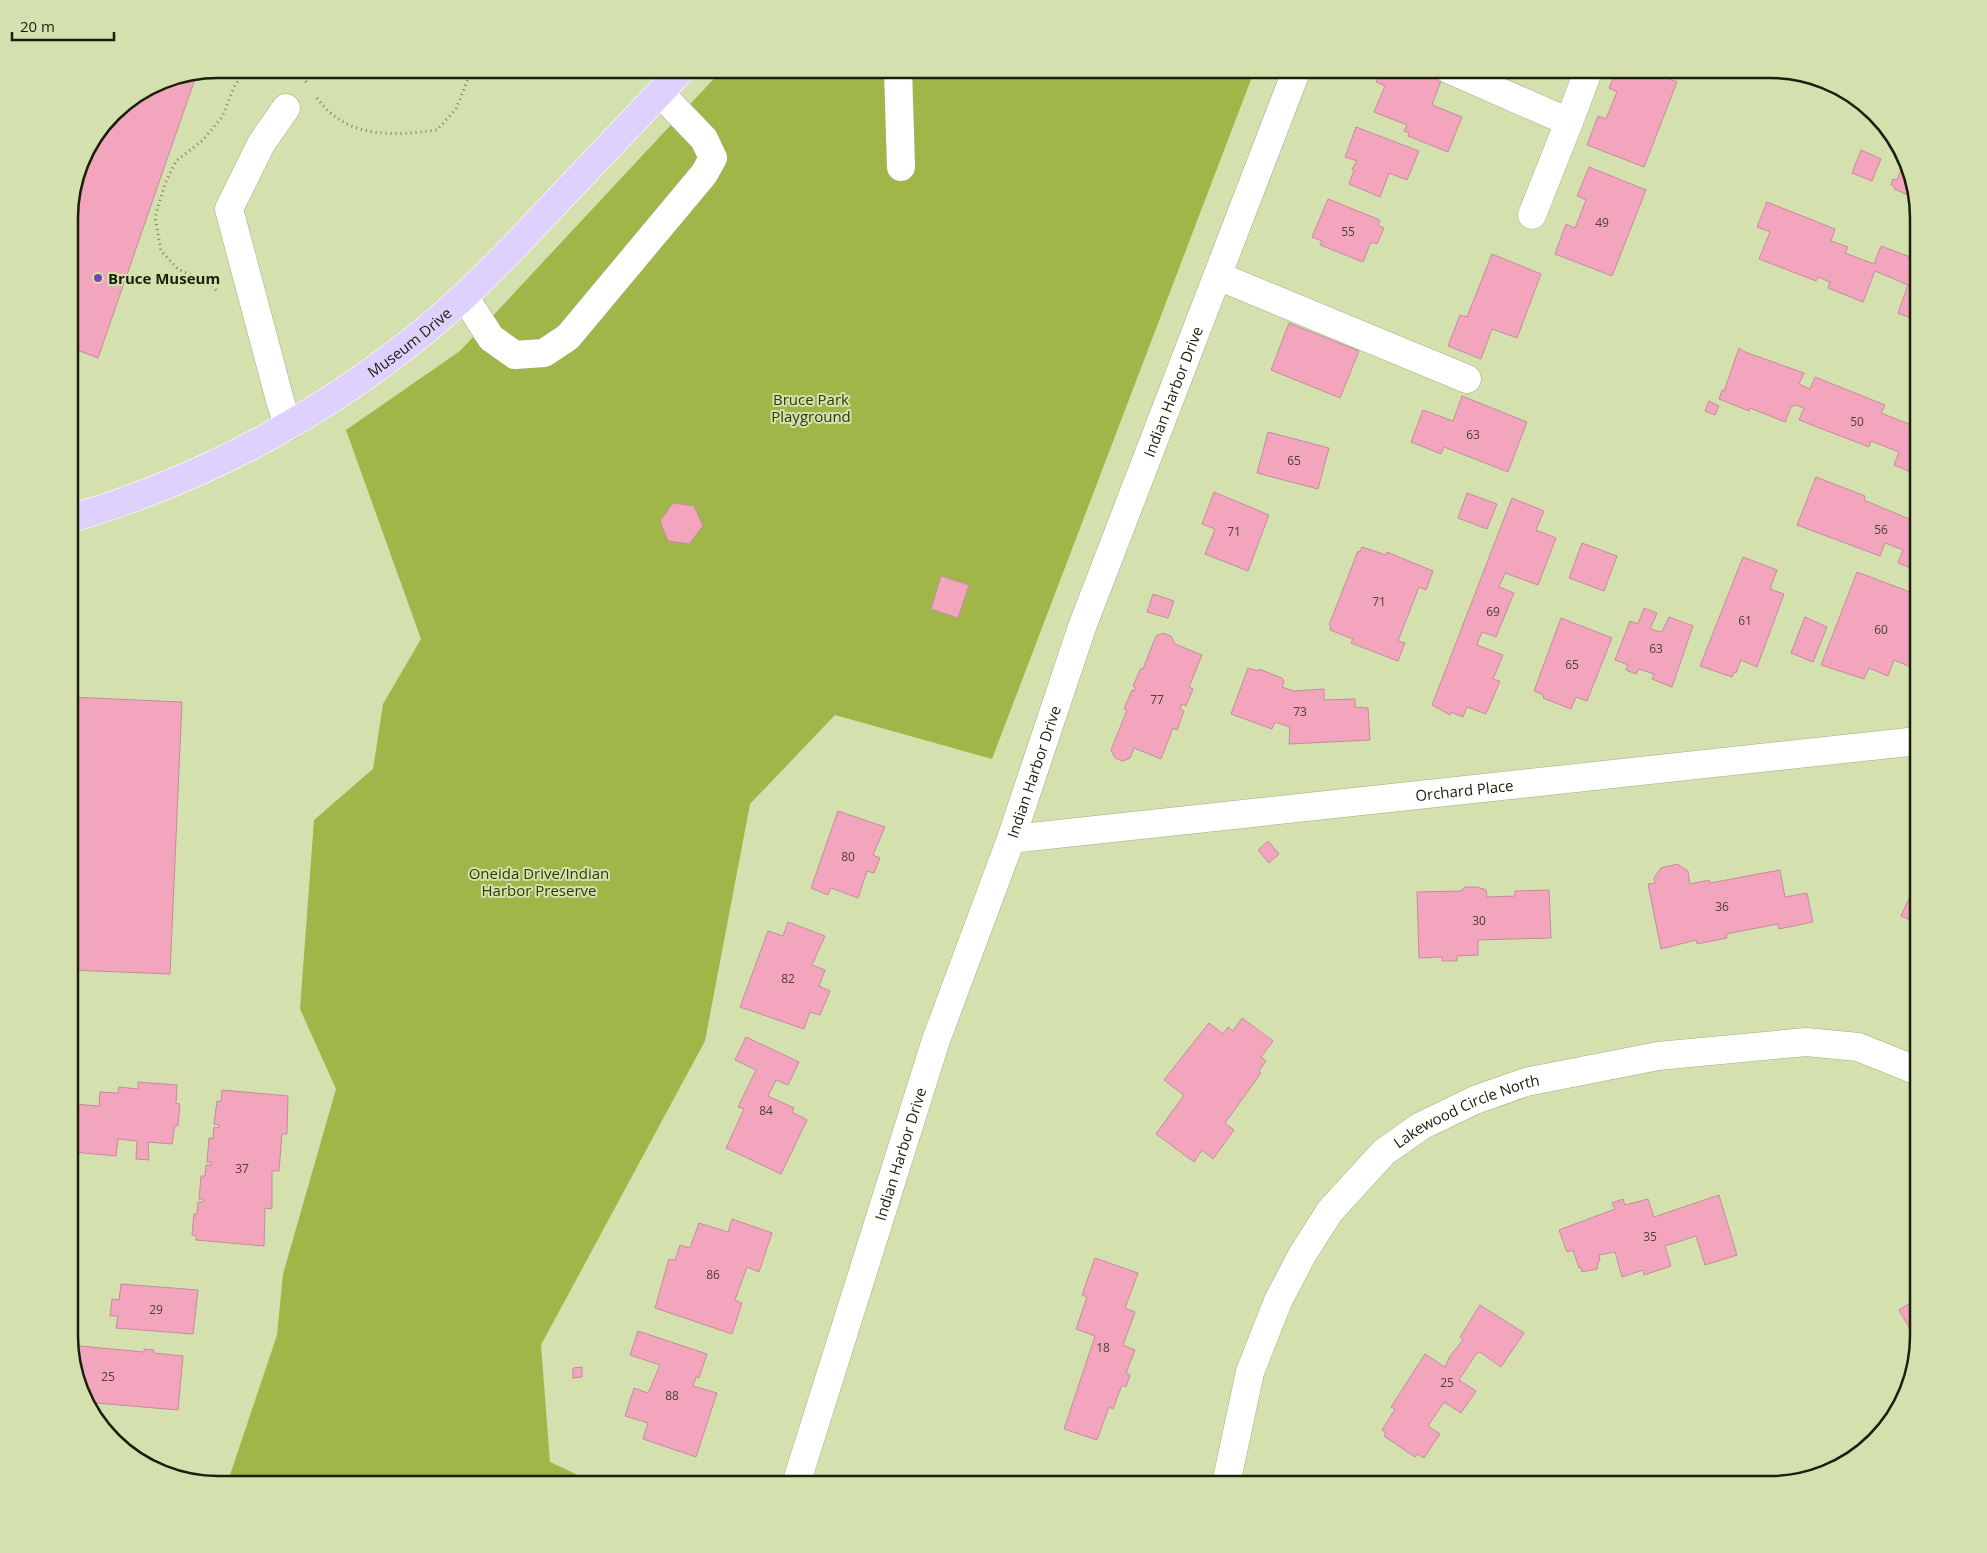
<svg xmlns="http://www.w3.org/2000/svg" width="1987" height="1553" font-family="'Open Sans',sans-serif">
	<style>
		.green { fill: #a1b648 }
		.building { fill: #f2a5bd; stroke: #c38d9d }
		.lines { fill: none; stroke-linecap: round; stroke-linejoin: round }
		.minor-casing { stroke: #a1ad7d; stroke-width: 29 }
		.major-casing { stroke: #fff; stroke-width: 29 }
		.path { stroke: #78815e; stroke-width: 3; stroke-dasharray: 1 4; stroke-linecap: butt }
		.minor { stroke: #fff; stroke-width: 28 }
		.major { stroke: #dfd1fd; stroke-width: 28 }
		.poi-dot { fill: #7542ba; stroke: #d4e1af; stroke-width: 2 }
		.labels { text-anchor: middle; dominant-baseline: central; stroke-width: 4; stroke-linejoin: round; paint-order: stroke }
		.number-label { font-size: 12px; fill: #514038 }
		.poi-label { font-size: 15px; font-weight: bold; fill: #1b1f0c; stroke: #d4e1af; text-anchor: start }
		.street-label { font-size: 15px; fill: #1b1f0c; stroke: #d4e1af }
		.park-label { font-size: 15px; fill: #2f3801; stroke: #d4e1af }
		.rim { fill: none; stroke: #1b1f0c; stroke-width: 2.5 }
	</style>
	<rect width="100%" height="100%" fill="#d4e1af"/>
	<path class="green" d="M723 69H1255L992 759 835 715 750 804 705 1041 541 1345 550 1462 597 1484H227L277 1335 283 1274 336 1089 300 1009 314 820 373 769 383 704 421 639 346 430 460 351Z"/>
	<g class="building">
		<path d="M1381 69H1426L1442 78 1432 105 1462 117 1448 152 1408 136 1409 133 1404 131 1407 125 1374 112 1385 86 1376 82Z"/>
		<path d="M1617 69H1644L1677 82 1644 167 1587 145 1598 116 1606 119 1617 92 1609 88Z"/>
		<path d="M197 73 98 358 69 347V208L80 160 112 112 161 80Z"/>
		<path d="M1356 127 1419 151 1407 180 1389 173 1380 197 1349 184 1354 170 1352 169 1357 161 1345 157Z"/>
		<path d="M1861 150 1881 159 1872 181 1852 173Z"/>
		<path d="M1905 160 1913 197 1894 189 1895 187 1891 185 1893 179 1897 180Z"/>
		<path d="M1589 167 1646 190 1612 276 1555 254 1566 224 1575 228 1586 200 1577 196Z"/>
		<path d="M1328 199 1380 220 1378 225 1384 228 1377 244 1371 242 1363 262 1320 245 1322 241 1312 237Z"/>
		<path d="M1767 202 1835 229 1831 241 1848 247 1845 253 1874 264 1881 246 1918 260V321L1898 313 1908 285 1875 271 1863 302 1828 288 1830 282 1818 277 1816 281 1759 259 1770 232 1757 227Z"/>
		<path d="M1492 254 1541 274 1517 338 1492 329 1481 359 1448 346 1460 315 1467 317Z"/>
		<path d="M1289 323 1359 351 1340 398 1271 370Z"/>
		<path d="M1739 348 1745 352 1804 373 1799 384 1810 389 1815 377 1885 405 1881 413 1909 424 1911 417 1918 420V475L1894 465 1899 452 1871 441 1869 447 1799 420 1804 408 1795 405 1791 407 1785 422 1750 408 1749 411 1719 399 1722 390 1724 391Z"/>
		<path d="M1462 396 1527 422 1508 472 1444 447 1441 454 1411 442 1423 410 1453 421Z"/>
		<path d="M1709 401 1719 406 1715 415 1705 411Z"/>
		<path d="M1268 432 1329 448 1318 489 1257 473Z"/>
		<path d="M1816 477 1865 496 1864 500 1914 521 1916 516 1918 517V571L1898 563 1903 550 1885 543 1880 556 1797 525Z"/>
		<path d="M1214 492 1269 515 1248 571 1205 554 1215 529 1202 524Z"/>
		<path d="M1467 493 1497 504 1487 529 1458 518Z"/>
		<path d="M1512 498 1544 511 1536 530 1556 538 1538 585 1505 573 1499 587 1514 593 1496 637 1482 632 1477 645 1503 655 1493 679 1500 681 1486 714 1467 707 1463 717 1451 712 1450 715 1432 705Z"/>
		<path d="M673 503 694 506 703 526 689 544 668 541 660 521Z"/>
		<path d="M1582 543 1617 556 1604 591 1569 578Z"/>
		<path d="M1362 547 1386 555 1387 552 1433 571 1426 590 1419 587 1398 641 1405 643 1398 661 1351 643 1353 639 1330 630 1331 626 1329 625 1358 551 1360 552Z"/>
		<path d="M1743 557 1777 570 1770 589 1784 594 1757 667 1741 660 1736 673 1734 672 1732 677 1700 666Z"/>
		<path d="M1857 572 1918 595V670L1894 660 1888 676 1869 668 1864 679 1821 665Z"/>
		<path d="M941 576 969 585 958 618 931 609Z"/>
		<path d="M1153 594 1174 601 1168 618 1147 612Z"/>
		<path d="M1644 608 1657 613 1650 629 1662 632 1669 617 1693 626 1672 687 1652 679 1654 674 1639 669 1636 674 1626 670 1628 665 1615 660 1630 621 1638 624Z"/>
		<path d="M1805 617 1827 627 1813 662 1791 653Z"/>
		<path d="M1561 618 1612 638 1587 701 1576 697 1571 709 1543 698 1544 695 1534 691Z"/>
		<path d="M1163 633 1171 636 1175 644 1202 655 1189 687 1193 689 1186 706 1182 704 1180 709 1184 711 1177 730 1173 728 1161 759 1134 748 1130 758 1123 761 1115 758 1111 750 1127 710 1124 709 1132 690 1134 691 1136 688 1133 686 1141 668 1143 669 1156 636Z"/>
		<path d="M1248 668 1258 671 1259 669 1282 678 1284 681 1282 687 1294 691 1324 689V700L1355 699V707L1368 708 1370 740 1289 744 1290 727 1275 722 1272 729 1231 714Z"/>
		<path d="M69 697 182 702 170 974 69 970Z"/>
		<path d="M838 811 885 827 873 855 880 858 874 873 867 871 858 898 831 888 828 895 811 888Z"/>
		<path d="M1268 841 1279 854 1269 863 1258 850Z"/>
		<path d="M1677 864 1688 871 1690 884 1709 880 1710 883 1780 870 1785 897 1807 893 1813 922 1779 929 1778 924 1726 934 1727 938 1697 944 1696 940 1661 949 1648 884 1655 883 1654 878 1661 868Z"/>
		<path d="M1916 883 1918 884V923L1901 916Z"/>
		<path d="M1465 887H1477L1486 890 1487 897 1515 896V891L1549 890 1551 938 1478 940V955L1457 956V961H1442V957L1419 958 1417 892 1461 891Z"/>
		<path d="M788 922 825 936 812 965 825 970 819 986 830 991 820 1015 810 1012 804 1029 740 1007 768 931 783 936Z"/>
		<path d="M1242 1018 1273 1041 1261 1057 1266 1061 1259 1071 1261 1073 1225 1123 1234 1130 1213 1159 1202 1150 1194 1162 1156 1134 1184 1095 1164 1080 1209 1023 1223 1034 1228 1027 1233 1031Z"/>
		<path d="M746 1037 799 1062 788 1085 776 1080 768 1096 794 1108 792 1112 807 1120 781 1174 726 1148 744 1109 738 1107 756 1070 735 1060Z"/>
		<path d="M138 1082 177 1085 176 1103 180 1104 178 1126 175 1125 172 1144 148 1142 149 1160 136 1159 137 1141 118 1139 116 1156 73 1152V1145H69V1106H74V1104L99 1106 100 1092 118 1093 119 1087 138 1089Z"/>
		<path d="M222 1090 288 1096 287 1134H282L279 1171H272V1209L265 1208 264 1246 196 1240V1236L192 1235 194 1214H197L198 1202H203L204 1199H199L201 1176H205L206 1165H211V1162H207L209 1138 213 1139 214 1127 219 1128V1125L214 1124 217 1101 221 1102Z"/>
		<path d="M1719 1195 1737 1255 1705 1265 1696 1236 1665 1246 1671 1266 1644 1275 1643 1270 1622 1277 1615 1252 1599 1255 1600 1261 1598 1262 1597 1269 1582 1272 1581 1267 1579 1268 1573 1250 1567 1252 1559 1230 1615 1209 1612 1203 1623 1199 1625 1205 1648 1199 1654 1217Z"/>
		<path d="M732 1219 772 1233 759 1272 747 1267 735 1300 742 1303 732 1334 655 1308 669 1259 675 1260 680 1245 690 1248 699 1223 728 1232Z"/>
		<path d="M1095 1258 1138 1273 1125 1308 1135 1312 1123 1345 1135 1350 1126 1373 1130 1375 1126 1387 1122 1385 1113 1409 1109 1407 1097 1440 1064 1429 1095 1336 1076 1329 1087 1297 1082 1295Z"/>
		<path d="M121 1284 198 1290 193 1334 116 1328 118 1316H110L112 1299 119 1300Z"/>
		<path d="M1918 1298V1336L1917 1341 1899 1310Z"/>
		<path d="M1480 1305 1524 1333 1501 1367 1480 1352 1476 1354 1459 1380 1476 1391 1461 1413 1444 1402 1428 1426 1440 1434 1424 1458 1417 1454 1415 1457 1384 1436 1386 1433 1382 1430 1395 1409 1391 1407 1425 1354 1445 1367 1450 1356 1463 1340 1460 1337Z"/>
		<path d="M638 1331 707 1354 699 1378 696 1377 693 1386 717 1393 696 1457 643 1439 648 1423 625 1416 634 1388 648 1393 660 1365 630 1355Z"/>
		<path d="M69 1345 144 1352V1349L154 1350V1353L183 1356 178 1410 84 1402Z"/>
		<path d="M582 1367V1377L573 1378V1368Z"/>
	</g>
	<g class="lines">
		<defs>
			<g id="minor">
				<path d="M898 69 901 167"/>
				<path d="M1448 69 1569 122 1589 69"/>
				<path d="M286 108 261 144 229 209 281 404 289 426"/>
				<path d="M1532 215 1569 122"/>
				<path d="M1218 276 1467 379"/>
				<path d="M464 296 491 338 515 355 544 353 568 337 704 174 713 158 704 139 660 93"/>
				<path id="s1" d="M1011 839 1918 741"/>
				<path id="s2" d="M796 1484 936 1040 1011 839 1082 627 1297 69"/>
				<path id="s3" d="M1226 1484 1250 1372 1278 1301 1302 1255 1330 1211 1384 1152 1421 1126 1475 1100 1526 1082 1658 1056 1806 1042 1858 1047 1918 1071"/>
			</g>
			<g id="major">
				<path id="s4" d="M69 519C200 481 321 416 427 329 475 289 519 242 562 196 602 154 642 112 682 69"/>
			</g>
		</defs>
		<use href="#minor" class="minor-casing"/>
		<use href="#major" class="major-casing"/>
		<g class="path">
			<path d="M297 69 307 83"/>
			<path d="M317 98C346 139 393 136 437 130L456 109 472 69"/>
			<path d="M216 290 213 286 178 269 161 251 155 217 165 184 176 161 203 140 222 117 235 85 247 69"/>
		</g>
		<use href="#minor" class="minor"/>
		<use href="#major" class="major"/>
	</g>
	<circle class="poi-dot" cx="98" cy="278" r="5"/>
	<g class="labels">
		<g class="number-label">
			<text x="1602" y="222">49</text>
			<text x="1348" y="231">55</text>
			<text x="1857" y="421">50</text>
			<text x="1473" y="434">63</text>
			<text x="1294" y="460">65</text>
			<text x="1881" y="529">56</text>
			<text x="1234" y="531">71</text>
			<text x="1379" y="601">71</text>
			<text x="1493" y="611">69</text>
			<text x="1745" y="620">61</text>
			<text x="1881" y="629">60</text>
			<text x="1656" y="648">63</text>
			<text x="1572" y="664">65</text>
			<text x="1157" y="699">77</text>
			<text x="1300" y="711">73</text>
			<text x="848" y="856">80</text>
			<text x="1722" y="906">36</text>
			<text x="1479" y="920">30</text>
			<text x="788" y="978">82</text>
			<text x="766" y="1110">84</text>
			<text x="242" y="1168">37</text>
			<text x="1650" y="1236">35</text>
			<text x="713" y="1274">86</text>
			<text x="156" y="1309">29</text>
			<text x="1103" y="1347">18</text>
			<text x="108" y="1376">25</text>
			<text x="1447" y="1382">25</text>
			<text x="672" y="1395">88</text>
		</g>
		<g class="poi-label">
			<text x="108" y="278">Bruce Museum</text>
		</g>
		<g class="street-label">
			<text stroke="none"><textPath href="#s4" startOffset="386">Museum Drive</textPath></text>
			<text stroke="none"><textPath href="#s2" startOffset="1156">Indian Harbor Drive</textPath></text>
			<text stroke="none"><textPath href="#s2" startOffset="751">Indian Harbor Drive</textPath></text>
			<text stroke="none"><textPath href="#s1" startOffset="456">Orchard Place</textPath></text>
			<text stroke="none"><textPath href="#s3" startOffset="468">Lakewood Circle North</textPath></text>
			<text stroke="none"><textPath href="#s2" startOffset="346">Indian Harbor Drive</textPath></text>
		</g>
		<g class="park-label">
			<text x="811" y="399">Bruce Park<tspan x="811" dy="17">Playground</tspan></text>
			<text x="539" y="873">Oneida Drive/Indian<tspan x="539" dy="17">Harbor Preserve</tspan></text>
		</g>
	</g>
	<path d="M0 0H1987V1553H0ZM218 78H1770A140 140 0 0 1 1910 218V1336A140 140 0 0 1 1770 1476H218A140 140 0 0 1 78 1336V218A140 140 0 0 1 218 78Z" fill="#d4e1af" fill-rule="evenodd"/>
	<path class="rim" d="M218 78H1770A140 140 0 0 1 1910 218V1336A140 140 0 0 1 1770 1476H218A140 140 0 0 1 78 1336V218A140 140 0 0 1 218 78Z"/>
	<path d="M12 32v8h102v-8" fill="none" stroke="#1b1f0c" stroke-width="2.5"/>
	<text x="20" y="32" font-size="15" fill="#1b1f0c" stroke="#d4e1af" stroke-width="4" paint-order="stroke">20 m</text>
</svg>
